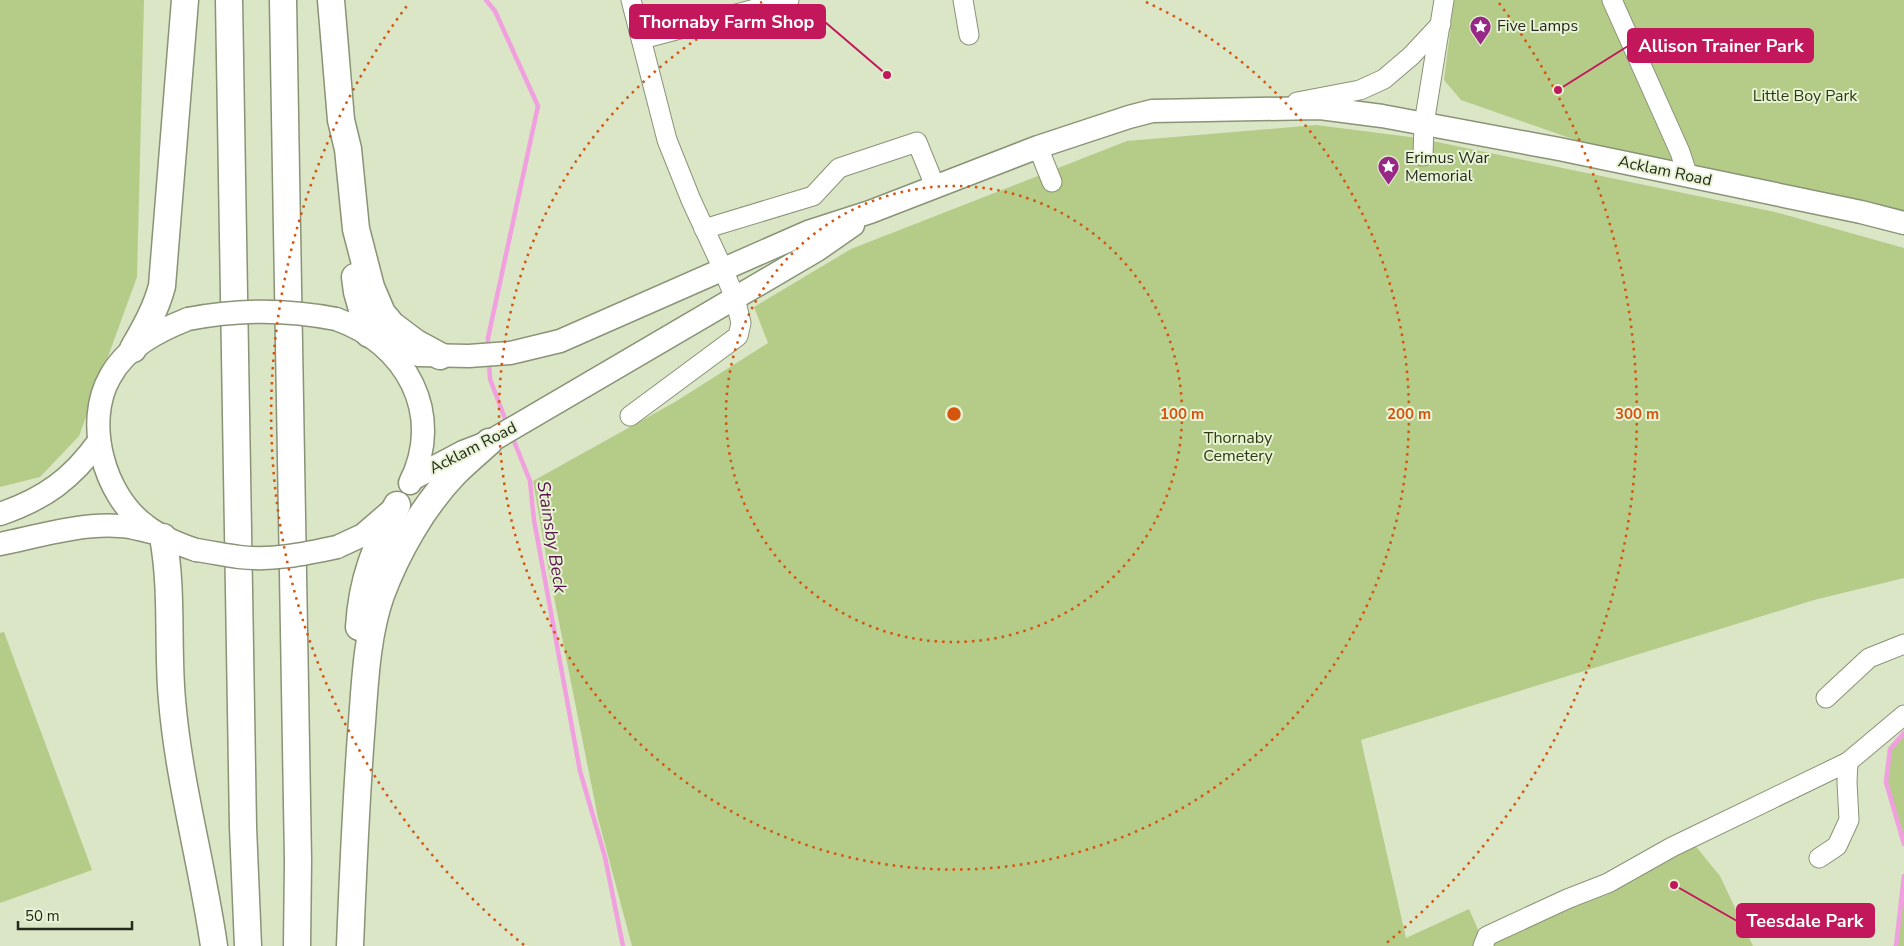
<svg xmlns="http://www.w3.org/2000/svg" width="1904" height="946" font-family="'Nunito Sans',sans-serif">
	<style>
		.green { fill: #b5cb88 }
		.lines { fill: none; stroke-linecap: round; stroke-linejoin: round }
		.stream { stroke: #f0a0de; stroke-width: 4.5 }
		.minor-casing { stroke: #899376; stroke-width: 21 }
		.major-casing { stroke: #899376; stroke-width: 25 }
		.highway-casing { stroke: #899376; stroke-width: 29 }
		.minor { stroke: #fff; stroke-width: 19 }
		.major { stroke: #fff; stroke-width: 22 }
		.highway { stroke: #fff; stroke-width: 26 }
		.major-bridge-casing { stroke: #899376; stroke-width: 25; stroke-linecap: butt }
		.major-bridge { stroke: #fff; stroke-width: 22 }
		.ring { fill: none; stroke: #d5540e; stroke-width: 2.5; stroke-dasharray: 2.5 5 }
		.labels { text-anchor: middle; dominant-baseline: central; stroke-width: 4; stroke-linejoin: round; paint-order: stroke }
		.poi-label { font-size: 16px; fill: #262a1e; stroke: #e7f3d3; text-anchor: start }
		.park-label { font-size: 16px; fill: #2f3a14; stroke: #e7f3d3 }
		.street-label { font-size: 16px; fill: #262a1e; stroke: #e7f3d3 }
		.water-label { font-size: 18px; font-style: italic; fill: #58144e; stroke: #e7f3d3 }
		.centre { fill: #d5540e; stroke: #e7f3d3; stroke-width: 2.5 }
		.ring-label { font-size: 15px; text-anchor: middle; font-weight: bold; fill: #d5540e; stroke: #e7f3d3; stroke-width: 4; stroke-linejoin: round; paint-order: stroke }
		.leader { fill: none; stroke: #c2185b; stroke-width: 2 }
		.callout-dot { fill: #c2185b; stroke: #e7f3d3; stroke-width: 2 }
		.callout { fill: #c2185b; stroke: #c2185b; stroke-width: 2 }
		.callout-label { font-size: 18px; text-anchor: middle; font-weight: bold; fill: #fff }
	</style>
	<rect width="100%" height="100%" fill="#dae6c6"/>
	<g class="green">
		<path d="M0 0H144L137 277 79 436 40 477 0 487Z"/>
		<path d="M1454 0H1904V219L1584 143 1461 100 1444 80Z"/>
		<path d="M1316 125 1418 138 1775 212 1904 248V578L1814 600 1361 740 1406 938 1469 909 1480 934 1475 946H632L598 818 548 567 533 481 675 402 768 343 754 307 851 249 1127 141Z"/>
		<path d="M4 632 92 870 0 903V633Z"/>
		<path d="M1904 733V844L1886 782 1890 749Z"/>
		<path d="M1693 843 1720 876 1753 946H1489L1572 908 1607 895Z"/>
		<path d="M1904 876V946H1896Z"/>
	</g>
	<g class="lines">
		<g class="stream">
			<path d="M486 0 495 11 538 106 488 338V347"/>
			<path d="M489 360 490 379 507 424"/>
			<path d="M512 436 530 481 534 520 580 771 605 857 623 946"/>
			<path d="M1904 733 1890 749 1886 782 1904 844"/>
			<path d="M1896 946 1904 876"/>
		</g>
		<defs>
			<g id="minor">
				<path d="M963 0 969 35"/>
				<path d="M1612 0 1680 152 1688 176"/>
				<path d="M642 39 789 0"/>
				<path d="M1297 102 1360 90 1384 79 1411 56 1441 24"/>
				<path d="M1038 147 1052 182"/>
				<path d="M1423 156 1424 124 1444 0"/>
				<path d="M704 229 813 196 839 168 917 142 935 186"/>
				<path d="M630 416 738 336 741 323 735 298 723 269 691 200 667 140 631 0"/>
				<path d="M1826 698 1869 658 1904 644"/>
				<path d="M1819 858 1837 846 1849 820 1847 782 1848 762"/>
				<path d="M1483 946 1487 936 1567 899 1608 883 1672 847 1848 762 1904 715"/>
			</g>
			<g id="major">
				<path d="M188 319C158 331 126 347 110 377 84 422 104 495 145 525 160 537 178 544 196 550"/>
				<path d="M336 319C406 343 445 414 410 483"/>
				<path d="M382 343 419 355 469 356 510 353 560 341 808 232 870 212 1038 147 1129 117 1152 111 1320 108 1382 116 1559 149 1861 212 1904 223"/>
				<path d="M412 479 463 452 489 442 817 250 853 225"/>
				<path d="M0 514C44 499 72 479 99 441"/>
				<path d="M0 544C39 536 81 523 120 526 130 526 141 530 151 532"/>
				<path d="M337 547 363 535 392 510"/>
			</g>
			<g id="highway">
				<path d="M229 0 243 827 248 946"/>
				<path d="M283 0 298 860 297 946"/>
				<path d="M331 0 341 120 348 149 356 229 371 287 382 313 392 325 416 343 440 356"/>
				<path d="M355 277 357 292 369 334"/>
				<path d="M133 349C145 328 156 309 162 286L185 0"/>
				<path d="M163 537C173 591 167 646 172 700 179 783 202 863 214 946"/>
				<path d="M359 627C362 578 375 549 397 505"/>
				<path d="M350 946C353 871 356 797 362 722 365 681 367 635 381 595 397 552 423 506 455 473 466 462 478 452 489 442"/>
			</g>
		</defs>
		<use href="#minor" class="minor-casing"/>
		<use href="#major" class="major-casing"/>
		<use href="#highway" class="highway-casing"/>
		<use href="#minor" class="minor"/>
		<use href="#major" class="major"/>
		<use href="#highway" class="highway"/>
		<defs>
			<g id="major-bridge">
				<path d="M188 319C239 309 286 309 336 319"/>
				<path d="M196 550C210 552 225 555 239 557 271 561 305 554 337 547"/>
			</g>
		</defs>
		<use href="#major-bridge" class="major-bridge-casing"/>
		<use href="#major-bridge" class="major-bridge"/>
	</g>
	<g class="ring">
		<circle cx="954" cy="414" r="228"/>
		<path d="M1146 2A455 455 0 1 1 762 2"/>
		<path d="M524 945A683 683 0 0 1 409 3M1499 3A683 683 0 0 1 1384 945"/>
	</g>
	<defs>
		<symbol id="sight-pin" viewBox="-11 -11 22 30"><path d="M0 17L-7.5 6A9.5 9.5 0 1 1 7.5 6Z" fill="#982887" stroke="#e7f3d3"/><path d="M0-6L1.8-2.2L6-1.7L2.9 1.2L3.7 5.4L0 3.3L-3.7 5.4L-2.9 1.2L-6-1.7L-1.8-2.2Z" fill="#fff"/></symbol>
	</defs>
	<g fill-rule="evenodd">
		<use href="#sight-pin" x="1468" y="14" width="25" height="34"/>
		<use href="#sight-pin" x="1376" y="154" width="25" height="34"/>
	</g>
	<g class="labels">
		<g class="poi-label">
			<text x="1497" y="26">Five Lamps</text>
			<text x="1405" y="158">Erimus War<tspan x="1405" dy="18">Memorial</tspan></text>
		</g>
		<g class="park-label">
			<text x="1805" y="96">Little Boy Park</text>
			<text x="1238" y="438">Thornaby<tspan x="1238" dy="18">Cemetery</tspan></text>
		</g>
		<g class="street-label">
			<text transform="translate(1665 171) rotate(12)">Acklam Road</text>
			<text transform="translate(473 448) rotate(-27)">Acklam Road</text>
		</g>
		<g class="water-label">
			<text transform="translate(552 537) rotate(81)">Stainsby Beck</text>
		</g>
	</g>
	<circle cx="954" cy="414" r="8" class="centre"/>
	<g class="ring-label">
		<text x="1182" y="419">100 m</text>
		<text x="1409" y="419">200 m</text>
		<text x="1637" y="419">300 m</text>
	</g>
	<path class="leader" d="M887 75L825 22M1558 90L1628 46M1674 885L1737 921"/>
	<g class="callout-dot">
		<circle cx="887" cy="75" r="5"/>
		<circle cx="1558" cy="90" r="5"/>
		<circle cx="1674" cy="885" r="5"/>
	</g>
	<g class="callout">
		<rect x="630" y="5" width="195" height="33" rx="5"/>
		<rect x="1628" y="29" width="185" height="33" rx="5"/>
		<rect x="1737" y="904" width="137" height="33" rx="5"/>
	</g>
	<g class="callout-label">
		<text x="727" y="28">Thornaby Farm Shop</text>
		<text x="1721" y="52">Allison Trainer Park</text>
		<text x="1805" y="927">Teesdale Park</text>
	</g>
	<path d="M18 921v8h114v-8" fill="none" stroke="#262a1e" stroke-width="2.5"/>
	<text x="25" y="921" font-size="15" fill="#262a1e" stroke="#e7f3d3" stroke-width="4" paint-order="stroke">50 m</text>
</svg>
